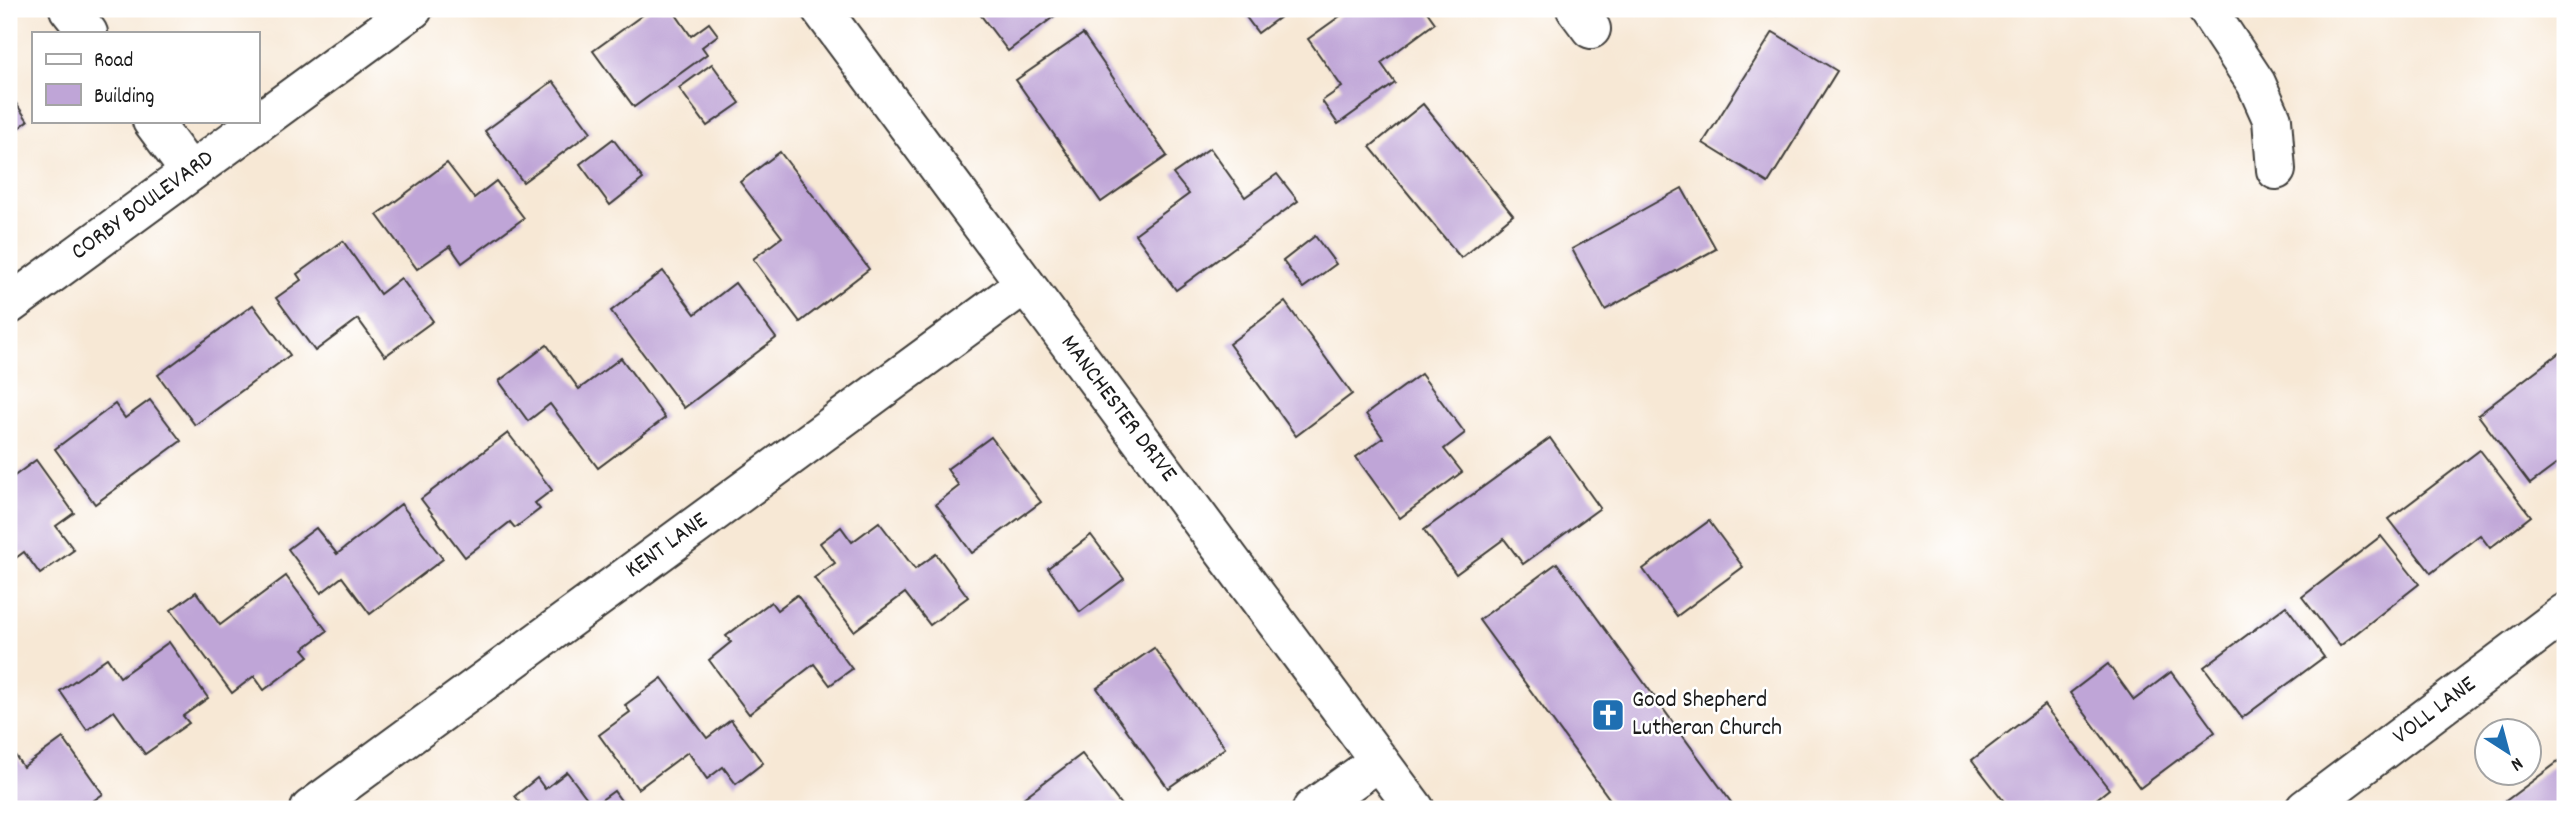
<svg xmlns="http://www.w3.org/2000/svg" width="2574" height="818" font-family="Dekko,sans-serif">
	<style>
		.building { fill: #bfa5d7 }
		.lines { fill: none; stroke-linecap: round; stroke-linejoin: round }
		.minor-casing { stroke: #3d3b38; stroke-width: 42 }
		.tertiary-casing { stroke: #3d3b38; stroke-width: 42 }
		.minor { stroke: #fff; stroke-width: 38 }
		.tertiary { stroke: #fff; stroke-width: 38 }
		.labels { text-anchor: middle; dominant-baseline: central; stroke-width: 5; stroke-linejoin: round; paint-order: stroke }
		.street-label { font-size: 24px; fill: #1c1c1c; stroke: #fff }
		.poi-label { font-size: 24px; fill: #1c1c1c; stroke: #fff; text-anchor: start }
	</style>
	<rect width="100%" height="100%" fill="#fff"/>
	<filter id="ink" filterUnits="userSpaceOnUse"><feTurbulence type="fractalNoise" baseFrequency=".0143" numOctaves="2"/><feDisplacementMap in="SourceGraphic" scale="14" xChannelSelector="R" yChannelSelector="G"/><feConvolveMatrix kernelMatrix="1 2 1 2 8 2 1 2 1" color-interpolation-filters="sRGB"/></filter>
	<filter id="wash" filterUnits="userSpaceOnUse"><feTurbulence type="fractalNoise" baseFrequency=".00686" numOctaves="4" result="noise"/><feDisplacementMap in="SourceGraphic" scale="28" xChannelSelector="R" yChannelSelector="G"/><feGaussianBlur stdDeviation="1.57" result="paint"/><feColorMatrix in="noise" values="0 0 0 0 0 0 0 0 0 0 0 0 0 0 0 0 0 1.4 0 .05"/><feComposite in="paint" operator="in"/></filter>
	<g filter="url(#wash)">
		<rect width="100%" height="100%" fill="#f7e8d5"/>
		<g id="blocks">
			<g class="building">
				<path d="M651 9H672L691 36 709 23 718 35 702 47 707 54 634 107 593 51Z"/>
				<path d="M976 9H1064L1008 51Z"/>
				<path d="M1240 9H1291L1258 33Z"/>
				<path d="M1350 9H1425L1435 23 1381 63 1395 83 1338 124 1322 101 1342 87 1308 39Z"/>
				<path d="M1774 9H1790L1777 15Z"/>
				<path d="M1773 32 1837 71 1768 183 1703 143Z"/>
				<path d="M1083 34 1167 156 1101 202 1016 80Z"/>
				<path d="M712 64 740 103 707 126 679 88Z"/>
				<path d="M553 81 591 132 523 182 485 131Z"/>
				<path d="M9 93 28 121 9 135Z"/>
				<path d="M1423 104 1513 215 1461 258 1370 147Z"/>
				<path d="M613 139 643 179 610 205 580 164Z"/>
				<path d="M1210 148 1245 197 1277 174 1298 201 1176 290 1135 234 1189 194 1173 174Z"/>
				<path d="M780 152 869 269 800 322 753 259 782 237 740 182Z"/>
				<path d="M447 163 474 198 496 181 524 218 462 263 450 246 417 269 377 215Z"/>
				<path d="M1682 188 1716 249 1605 310 1572 249Z"/>
				<path d="M1315 236 1336 264 1303 288 1283 261Z"/>
				<path d="M343 241 380 294 401 278 433 321 385 356 358 319 315 351 276 298 301 280 297 274Z"/>
				<path d="M663 271 695 314 735 283 776 338 684 408 611 311Z"/>
				<path d="M1285 302 1352 394 1296 436 1229 344Z"/>
				<path d="M253 305 290 355 195 425 158 375Z"/>
				<path d="M547 345 579 389 621 358 665 418 598 468 550 404 528 421 499 381Z"/>
				<path d="M2559 353 2565 362V458L2530 484 2478 415Z"/>
				<path d="M1421 374 1465 433 1444 449 1462 472 1400 518 1356 457 1383 438 1366 414Z"/>
				<path d="M150 400 181 441 95 504 55 449 115 404 125 418Z"/>
				<path d="M508 433 552 490 535 503 540 509 515 528 510 522 465 557 421 499Z"/>
				<path d="M991 437 1041 502 972 553 936 504 959 486 947 469Z"/>
				<path d="M1550 438 1600 508 1523 564 1504 539 1456 574 1424 530Z"/>
				<path d="M2480 450 2531 516 2490 548 2480 535 2431 573 2389 519Z"/>
				<path d="M36 460 74 513 56 526 74 550 40 574 24 552 9 563V480Z"/>
				<path d="M401 504 443 559 370 614 342 577 321 593 288 549 316 528 337 554Z"/>
				<path d="M1709 521 1743 567 1677 616 1643 569Z"/>
				<path d="M879 522 915 569 936 554 968 597 930 625 905 593 854 631 814 578 835 563 820 543 841 527 852 542Z"/>
				<path d="M1091 535 1124 579 1080 612 1048 568Z"/>
				<path d="M2381 536 2419 584 2340 646 2302 597Z"/>
				<path d="M1557 563 1736 809H1617L1479 620Z"/>
				<path d="M286 576 327 631 303 649 309 656 264 690 254 676 232 693 171 610 196 592 220 625Z"/>
				<path d="M797 595 852 669 830 685 814 664 749 714 709 660 731 642 726 636 771 602 777 610Z"/>
				<path d="M2286 606 2324 657 2242 718 2204 667Z"/>
				<path d="M169 642 208 698 183 716 189 723 145 754 114 711 87 730 60 691 107 658 120 677Z"/>
				<path d="M1154 648 1225 748 1168 788 1097 688Z"/>
				<path d="M2108 664 2134 700 2171 672 2215 732 2140 788 2070 693Z"/>
				<path d="M662 678 707 738 731 720 763 763 736 784 723 767 707 779 688 752 638 789 599 735 630 712 625 705Z"/>
				<path d="M2044 705 2109 789 2084 809H2051L2045 801 2034 809H2010L1972 760Z"/>
				<path d="M63 738 103 794 81 809H9V746L23 767Z"/>
				<path d="M1082 754 1124 809H1030L1022 799Z"/>
				<path d="M2558 762 2565 772V809H2495Z"/>
				<path d="M567 772 593 806 614 791 627 809H514L521 804 515 796 537 778 545 789Z"/>
			</g>
		</g>
	</g>
	<g filter="url(#ink)">
		<use href="#blocks" fill-opacity="0" stroke="#3d3b38" stroke-width="2"/>
		<g class="lines">
			<defs>
				<g id="minor">
					<path d="M69 9 88 33"/>
					<path d="M1576 9 1591 29"/>
					<path d="M2207 9 2256 83 2272 119 2276 170"/>
					<path d="M152 121 190 172"/>
					<path d="M310 809 1025 284"/>
					<path d="M1312 809 1379 761"/>
					<path d="M2305 809 2565 613"/>
				</g>
				<g id="tertiary">
					<path d="M821 9 1415 809"/>
					<path d="M9 305 413 9"/>
				</g>
			</defs>
			<use href="#minor" class="minor-casing"/>
			<use href="#tertiary" class="tertiary-casing"/>
			<use href="#minor" class="minor"/>
			<use href="#tertiary" class="tertiary"/>
		</g>
	</g>
	<defs>
		<symbol id="church-square" viewBox="-11 -11 22 22"><rect x="-9" y="-9" width="18" height="18" rx="4" fill="#1f6fb2" stroke="#fff"/><path d="M-1.2-6h2.4v3.5h3.3v2.4h-3.3V6h-2.4V-.1h-3.3v-2.4h3.3Z" fill="#fff"/></symbol>
	</defs>
	<g fill-rule="evenodd">
		<use href="#church-square" x="1589" y="696" width="38" height="38"/>
	</g>
	<g class="labels">
		<g class="street-label">
			<text transform="translate(143 206) rotate(-36)">CORBY BOULEVARD</text>
			<text transform="translate(1118 409) rotate(53)">MANCHESTER DRIVE</text>
			<text transform="translate(667 546) rotate(-36)">KENT LANE</text>
			<text transform="translate(2435 711) rotate(-37)">VOLL LANE</text>
		</g>
		<g class="poi-label">
			<text x="1632" y="701">Good Shepherd<tspan x="1632" dy="28">Lutheran Church</tspan></text>
		</g>
	</g>
	<rect width="2574" height="818" fill="none" stroke="#fff" stroke-width="35"/>
	<rect x="32" y="32" width="228" height="91" fill="#ffffff" stroke="#a4a4a4" stroke-width="2"/>
	<rect x="46" y="54" width="35" height="10" fill="#ffffff" stroke="#a4a4a4" stroke-width="2"/>
	<text x="94" y="66" font-size="21" fill="#1c1c1c">Road</text>
	<rect x="46" y="84" width="35" height="21" fill="#bfa5d7" stroke="#a4a4a4" stroke-width="2"/>
	<text x="94" y="102" font-size="21" fill="#1c1c1c">Building</text>
	<g transform="translate(2508 752) rotate(144)"><circle r="33" fill="#ffffff" stroke="#a4a4a4" stroke-width="2"/>
	<path d="M0-5L12 26L0 18L-12 26Z" fill="#1f6fb2"/>
	<text y="-10" font-size="19" font-weight="bold" text-anchor="middle" fill="#1c1c1c">N</text>
	</g>
</svg>
